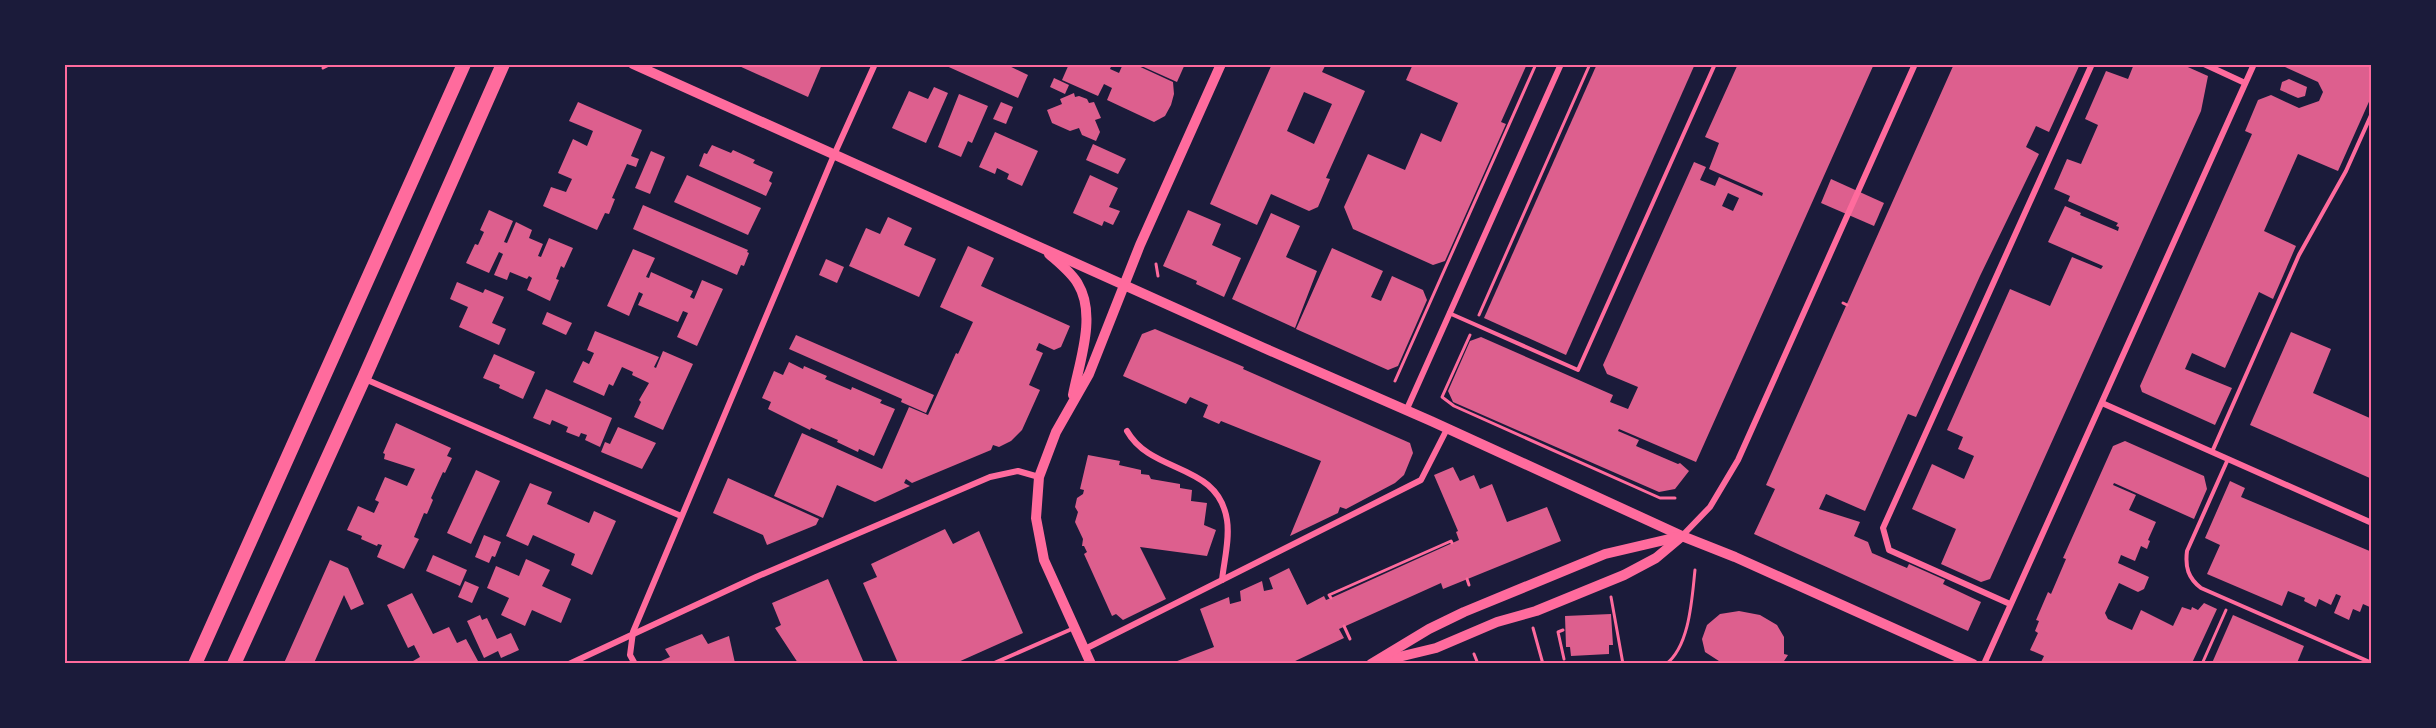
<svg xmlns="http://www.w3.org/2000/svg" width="2436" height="728" font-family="'PT Sans',sans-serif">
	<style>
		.building { fill: #dd5f8e; fill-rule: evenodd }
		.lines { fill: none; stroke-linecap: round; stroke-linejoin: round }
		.path { stroke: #ff6b9d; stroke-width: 3 }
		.service { stroke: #ff6b9d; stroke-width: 4 }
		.minor { stroke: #ff6b9d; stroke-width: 6 }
		.tertiary { stroke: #ff6b9d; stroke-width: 10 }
		.trunk { stroke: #ff6b9d; stroke-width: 14 }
		.neatline { fill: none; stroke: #ff6b9d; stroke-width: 2 }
	</style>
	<rect width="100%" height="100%" fill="#1b1b3a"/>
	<g class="building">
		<path d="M740 64H822L808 97 739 66Z"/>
		<path d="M942 64H1005L1028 75 1018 98Z"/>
		<path d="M1069 64H1112L1110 69 1119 73 1123 64H1134L1173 82 1174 94 1171 105 1165 116 1154 122 1107 100 1112 88 1104 84 1098 96 1062 80Z"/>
		<path d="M1137 64H1185L1177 82Z"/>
		<path d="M1272 64H1326L1322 72 1365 91 1326 178 1330 179 1318 207 1309 211 1271 194 1257 225 1210 204ZM1304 92 1332 104 1314 144 1287 131Z"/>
		<path d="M1413 64H1527L1501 122 1506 124 1445 261 1433 265 1353 229 1344 207 1368 154 1405 170 1421 133 1441 142 1458 103 1406 80Z"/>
		<path d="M1597 64H1695L1566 355 1484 318Z"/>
		<path d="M1738 64H1874L1696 462 1619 429 1618 431 1639 440 1636 446 1678 464 1680 463 1689 471 1675 489 1659 492 1453 402 1448 391 1470 341 1481 337 1613 395 1610 402 1628 409 1638 387 1607 374 1603 365 1694 162 1706 167 1700 180 1715 186 1719 177 1762 196 1763 193 1709 169 1719 143 1705 137ZM1728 193 1739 198 1733 211 1722 206Z"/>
		<path d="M1954 64H2080L2049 132 2036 126 2026 147 2039 154 1980 276 1916 417 1908 414 1865 511 1826 494 1819 509 1860 522 1854 536 1868 542 1872 553 1907 568 1909 564 1945 580 1943 584 1981 602 1968 631 1754 534 1775 489 1766 485Z"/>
		<path d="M2134 64H2181L2208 76 2201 111 1990 579 1981 582 1941 564 1956 529 1912 509 1932 464 1964 479 1974 456 1958 449 1963 437 1947 430 2010 289 2050 306 2072 257 2101 269 2103 266 2048 242 2065 206 2081 213 2080 215 2118 231 2119 227 2116 226 2118 223 2068 201 2070 196 2054 189 2067 159 2081 164 2098 125 2085 119 2106 71 2128 79Z"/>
		<path d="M2283 64H2372V95L2338 171 2298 154 2264 231 2296 246 2273 299 2259 292 2225 368 2192 353 2185 369 2232 388 2215 425 2142 392 2140 386 2252 134 2245 131 2258 100 2271 95 2299 108 2319 101 2323 92 2318 82 2285 67Z"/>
		<path d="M1054 78 1069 85 1065 94 1050 87Z"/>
		<path d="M2289 79 2307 87 2305 96 2298 98 2280 90 2282 82Z"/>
		<path d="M934 87 948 93 926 143 892 128 909 91 928 99Z"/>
		<path d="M1074 93 1075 97 1079 96 1087 99 1089 103 1094 102 1101 118 1095 120 1100 132 1096 141 1082 135 1079 128 1070 131 1052 123 1047 110 1062 104 1060 99Z"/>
		<path d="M959 94 988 106 972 143 968 141 961 157 938 147Z"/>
		<path d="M578 102 642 130 631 156 639 159 636 167 627 164 612 198 615 199 609 214 605 213 597 230 543 206 551 187 566 192 572 179 558 173 573 139 587 146 593 131 569 121Z"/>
		<path d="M1001 102 1013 107 1006 124 993 119Z"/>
		<path d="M995 132 1038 151 1022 186 1007 179 1009 174 997 168 995 174 979 167Z"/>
		<path d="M1093 144 1126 159 1118 174 1086 160Z"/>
		<path d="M712 145 731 153 733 150 755 160 753 163 773 172 769 181 772 183 766 196 699 166 704 153 707 154Z"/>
		<path d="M651 151 665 157 650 194 635 188Z"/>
		<path d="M687 175 761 208 748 235 674 202Z"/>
		<path d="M1090 175 1118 188 1109 207 1120 211 1113 225 1104 221 1102 226 1073 213Z"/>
		<path d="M1831 179 1884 203 1874 226 1821 203Z"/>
		<path d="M643 205 748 250 747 252 749 253 744 266 741 265 737 275 633 229Z"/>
		<path d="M489 210 513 221 504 242 507 243 516 222 532 230 529 238 543 244 538 256 541 257 549 238 573 248 564 268 561 266 556 279 559 280 550 301 527 290 532 278 529 276 527 279 510 272 507 280 494 275 503 254 499 252 489 273 466 263 475 244 478 245 484 232 480 230Z"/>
		<path d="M1188 210 1221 224 1212 245 1241 258 1224 297 1196 284 1197 281 1163 266Z"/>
		<path d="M1271 213 1300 226 1286 257 1317 271 1295 328 1232 299Z"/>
		<path d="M888 217 912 228 904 245 936 259 919 297 849 266 866 228 880 234Z"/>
		<path d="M968 246 994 258 981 286 1070 326 1061 347 1054 350 1039 343 1036 350 1043 353 1029 385 1040 390 1022 430 1011 441 999 447 993 445 991 450 912 483 906 479 904 483 910 486 875 502 837 485 823 518 774 496 802 433 882 469 909 407 928 415 956 353 958 354 973 322 940 307Z"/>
		<path d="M1332 248 1383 271 1371 297 1381 301 1392 276 1423 290 1427 300 1398 366 1388 370 1296 329Z"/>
		<path d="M633 249 655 258 646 277 649 278 651 272 693 291 690 297 694 299 702 280 723 289 697 346 677 337 688 313 683 311 678 322 638 305 643 294 639 292 629 316 607 306Z"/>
		<path d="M826 259 844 267 837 283 819 275Z"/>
		<path d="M457 282 483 293 485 289 504 297 492 323 506 329 499 345 459 327 468 307 450 299Z"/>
		<path d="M547 312 572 323 566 335 542 324Z"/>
		<path d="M1155 329 1244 367 1243 369 1410 443 1413 453 1404 475 1395 483 1346 509 1340 507 1338 513 1290 536 1321 461 1221 421 1219 424 1203 417 1208 405 1190 397 1186 404 1123 376 1142 334Z"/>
		<path d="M595 331 659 357 654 367 656 368 663 351 693 364 663 430 634 417 641 402 639 400 649 383 632 375 633 372 622 367 613 386 609 384 604 396 573 382 583 361 589 364 594 353 587 350Z"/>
		<path d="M2291 332 2331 349 2313 393 2372 419V479L2250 425Z"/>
		<path d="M796 335 934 395 926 413 901 402 902 399 789 349Z"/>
		<path d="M494 354 535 372 523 399 499 388 500 385 483 378Z"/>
		<path d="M789 362 803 369 804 366 827 376 825 379 851 390 852 387 882 400 880 403 895 409 874 456 859 449 858 452 837 442 838 440 811 428 810 430 768 409 771 402 762 398 774 371 783 375Z"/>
		<path d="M546 389 612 418 600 447 585 440 587 435 581 433 579 437 566 432 568 427 552 420 550 425 533 418Z"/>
		<path d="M396 423 451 448 447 456 452 458 445 473 443 472 431 498 433 500 427 514 424 513 414 537 419 539 404 569 377 557 382 545 378 544 377 546 361 539 362 536 347 530 358 506 374 513 379 502 375 500 385 477 407 486 415 469 384 459 385 454 383 453Z"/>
		<path d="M618 427 656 443 642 469 601 452 605 442 610 444Z"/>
		<path d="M2125 441 2204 476 2207 489 2194 519 2114 483 2113 485 2136 495 2129 510 2156 522 2148 540 2150 541 2147 549 2141 546 2135 561 2121 555 2118 563 2149 577 2144 589 2138 592 2119 583 2105 613 2108 619 2132 630 2141 610 2173 626 2182 607 2191 610 2192 607 2198 610 2204 603 2217 609 2192 663H2043L2041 662 2044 656 2030 650 2038 633 2035 631 2039 621 2036 620 2048 592 2051 594 2066 559 2063 558 2113 446Z"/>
		<path d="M1088 455 1120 461 1119 465 1141 470V474L1149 475 1151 479 1180 484V488L1192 490 1191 501 1207 503 1204 525 1216 530 1207 556 1140 547 1166 599 1123 620 1116 614 1112 616 1084 554 1087 552 1084 546H1082L1083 539 1075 522 1078 512 1075 507 1077 498 1083 494 1084 490 1080 489Z"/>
		<path d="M1453 467 1460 481 1474 475 1480 489 1492 484 1507 522 1547 507 1561 541 1443 589 1441 583 1339 629 1344 638 1291 663H1172L1214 647 1200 609 1229 597 1230 604 1241 601 1240 591 1262 581 1264 591 1273 589 1269 578 1289 568 1307 605 1324 596 1326 600 1331 598 1459 540 1456 532 1458 531 1434 475Z"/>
		<path d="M476 470 500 481 471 544 447 533Z"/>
		<path d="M728 478 819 519 816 525 767 545 763 535 713 513Z"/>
		<path d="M2230 481 2245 488 2241 497 2372 552V608L2363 604 2360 612 2353 609 2349 620 2334 613 2341 596 2336 594 2331 605 2319 599 2316 607 2304 601 2305 598 2288 591 2282 606 2207 574 2220 545 2205 538Z"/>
		<path d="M530 483 552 492 547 504 589 523 594 511 616 521 592 575 571 565 575 554 533 535 528 546 506 536Z"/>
		<path d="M945 529 953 544 979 531 1023 633 956 663H898L863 583 877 577 871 564Z"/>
		<path d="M484 535 501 542 495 557 492 556 489 563 475 557Z"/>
		<path d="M433 555 467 570 460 586 426 571Z"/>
		<path d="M526 559 550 570 542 586 571 599 561 623 532 610 525 626 501 615 509 598 487 588 496 566 519 576Z"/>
		<path d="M330 560 348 568 364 604 351 610 344 595 314 663H284Z"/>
		<path d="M828 579 864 663H798L775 628 781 625 772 603Z"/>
		<path d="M465 581 479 587 472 603 458 597Z"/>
		<path d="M412 593 433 634 449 627 457 643 466 639 478 661 473 663H415L413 661 420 657 414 645 408 648 387 605Z"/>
		<path d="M1739 611 1760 615 1777 625 1784 637V654L1788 655 1784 661 1781 663H1722L1705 652 1702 639 1707 625 1720 614Z"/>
		<path d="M1611 614 1613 645H1609V654L1571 656 1570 647H1566L1565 616Z"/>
		<path d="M480 615 482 620 487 618 497 639 511 633 519 650 501 658 498 651 484 658 467 621Z"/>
		<path d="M2233 615 2304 646 2297 663H2212Z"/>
		<path d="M702 634 708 644 729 636 735 663H663L661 661 670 657 665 649Z"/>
	</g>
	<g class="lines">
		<g class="path">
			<path d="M323 68 331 64"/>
			<path d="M1156 264 1158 276"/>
			<path d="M1843 303 1847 305"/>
			<path d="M1479 315 1590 64"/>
			<path d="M1470 335 1442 397 1454 406 1660 498H1675"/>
			<path d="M1395 381 1536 64"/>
			<path d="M1467 579 1469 585"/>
			<path d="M1611 597 1623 664"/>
			<path d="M1331 598 1329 595 1451 541 1452 543"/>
			<path d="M1344 626 1350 639"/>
			<path d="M1533 628 1543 664"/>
			<path d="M1563 630 1558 632 1564 659"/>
			<path d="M1474 654 1478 664"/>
			<path d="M1666 664C1690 646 1692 597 1695 570"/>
			<path d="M2202 664 2226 610"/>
		</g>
		<g class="service">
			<path d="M1449 313 1578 370 1715 64"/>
			<path d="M2212 452 2299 255 2346 171 2372 113"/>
			<path d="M2228 459 2187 551C2185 567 2188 578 2201 588L2372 663"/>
			<path d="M992 664 1074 628"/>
		</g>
		<g class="minor">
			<path d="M2204 64 2245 83"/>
			<path d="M365 379 681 516"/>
			<path d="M2102 403 2372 523"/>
			<path d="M1406 411 1561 64"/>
			<path d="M1127 431C1152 475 1218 462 1227 520 1230 539 1224 561 1222 580"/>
			<path d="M1682 536 1710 507 1738 460 1915 64"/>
			<path d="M2010 604 1889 550 1883 528 2092 64"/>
			<path d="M1085 649 1421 480 1447 429"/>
			<path d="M569 664 756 577 990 477 1018 471 1039 477"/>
			<path d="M635 664 630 655 633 632 834 155 875 64"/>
			<path d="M1984 664 2254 64"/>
		</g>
		<g class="tertiary">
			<path d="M633 64 1264 348 1431 421 1682 536 1735 557 1973 664"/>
			<path d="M1049 254C1058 262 1072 273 1078 284 1097 315 1079 363 1073 395"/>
			<path d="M1382 661 1436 648 1497 622 1536 611 1624 575 1656 558 1681 537"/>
			<path d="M1091 664 1044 560 1036 518 1039 477 1056 432 1089 374 1140 245 1221 64"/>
			<path d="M1371 664 1429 629 1464 612 1605 554 1682 536"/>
		</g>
		<g class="trunk">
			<path d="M195 664 464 64"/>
			<path d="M234 664 364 378 503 64"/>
		</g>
	</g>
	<rect width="2436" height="728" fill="none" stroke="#1b1b3a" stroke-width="132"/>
	<rect x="66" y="66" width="2304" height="596" class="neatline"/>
</svg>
